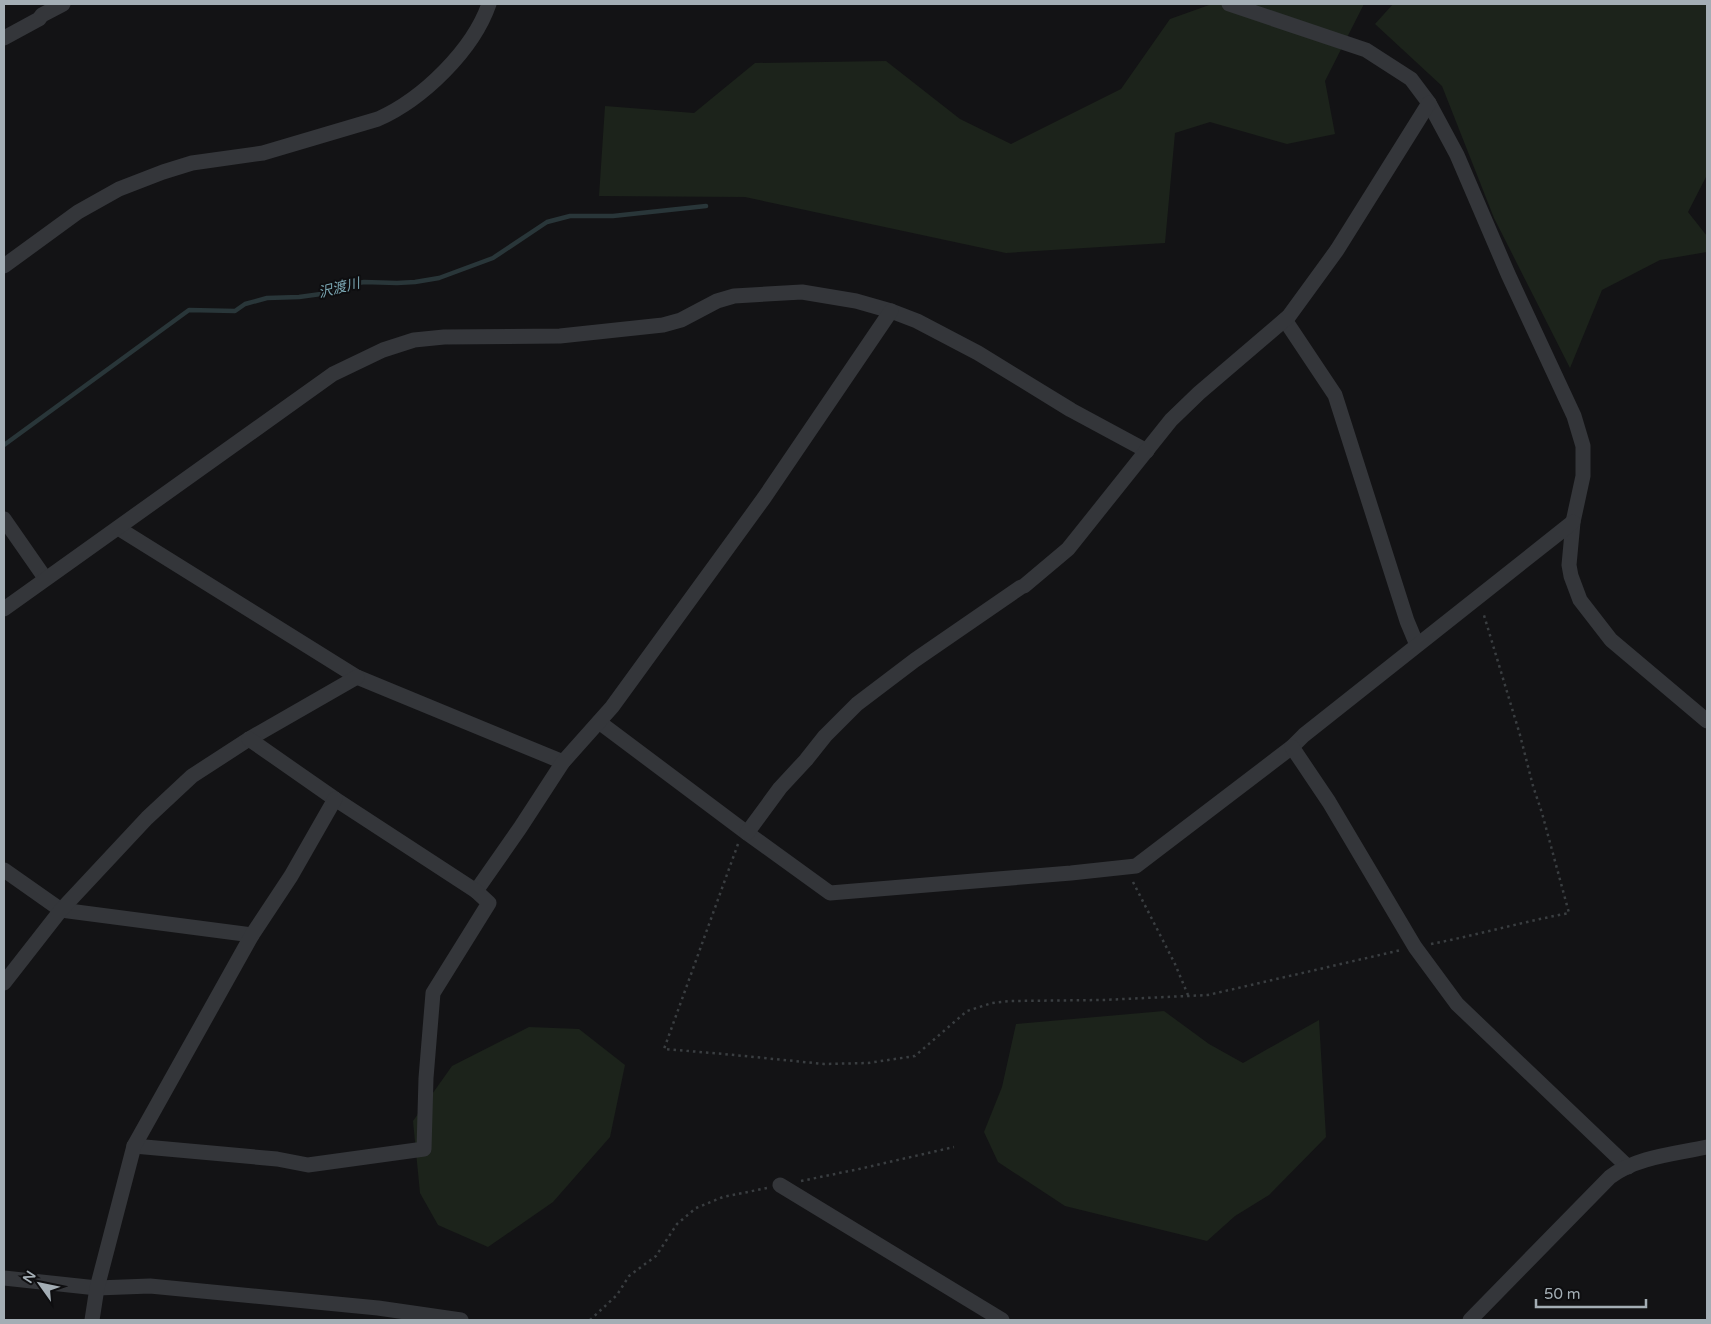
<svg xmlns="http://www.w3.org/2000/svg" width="1711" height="1324" font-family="'Varela Round','Noto Sans JP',sans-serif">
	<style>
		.green { fill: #1c231b }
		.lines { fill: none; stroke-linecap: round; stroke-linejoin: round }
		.stream { stroke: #293639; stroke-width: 4.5 }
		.path { stroke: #3a3e41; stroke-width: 2.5; stroke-dasharray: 2.5 4; stroke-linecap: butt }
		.minor { stroke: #34363a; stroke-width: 15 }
		.labels { text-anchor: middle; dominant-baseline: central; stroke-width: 4; stroke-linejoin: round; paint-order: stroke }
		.water-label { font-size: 14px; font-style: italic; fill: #7aa6b2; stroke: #0e0e10 }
	</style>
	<rect width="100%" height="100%" fill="#131315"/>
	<g class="green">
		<path d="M1212 4H1364L1325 81 1335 134 1287 144 1210 122 1175 133 1165 243 1006 253 745 197 599 196 605 106 694 113 755 63 886 61 960 119 1011 144 1121 89 1170 19Z"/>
		<path d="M1393 4H1707V175L1688 212 1707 236V252L1660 260 1602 290 1570 368 1494 218 1442 86 1375 24Z"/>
		<path d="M1164 1011 1209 1044 1243 1063 1319 1020 1326 1137 1269 1195 1235 1216 1207 1241 1065 1206 998 1162 984 1132 1002 1087 1016 1024Z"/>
		<path d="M529 1027 579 1029 625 1065 610 1137 553 1202 488 1247 438 1225 420 1193 413 1121 452 1066Z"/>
	</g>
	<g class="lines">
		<path class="stream" d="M4 445 189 310 235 311 245 304 267 298 299 297 321 294 342 286 364 282 397 283 415 282 439 278 493 258 547 222 570 216H613L706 206"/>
		<g class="path">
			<path d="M738 844 664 1049 724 1054 824 1064 868 1063 915 1056 967 1011 992 1003 1010 1001 1103 1000 1208 995 1401 950"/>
			<path d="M1133 882 1175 964 1188 995"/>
			<path d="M1431 944C1477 935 1522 922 1569 913L1542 813 1533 786 1520 735 1483 612"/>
			<path d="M801 1181 859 1169 954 1147"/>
			<path d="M590 1320 617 1295 629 1276 656 1256 677 1224 696 1208 723 1197 767 1188"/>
		</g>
		<g class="minor">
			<path d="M1229 4 1366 50 1411 79 1429 103 1457 155 1508 274 1574 416 1583 446V476L1573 522 1569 565 1571 576 1580 600 1611 640 1707 721"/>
			<path d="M4 38 39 19 42 15 63 4"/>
			<path d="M4 266 78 212 119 189 163 172 192 163 263 153 378 119C423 99 473 50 489 4"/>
			<path d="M1285 320 1335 395 1407 621 1417 645"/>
			<path d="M4 519 45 578"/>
			<path d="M118 528 357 677 563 762"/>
			<path d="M4 609 333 374 383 350 414 340 444 337 560 336 663 325 681 320 717 301 734 296 802 292 856 301 891 311 917 321 978 353 1071 410 1147 451"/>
			<path d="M599 722 747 833 830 893 1071 873 1136 866 1292 747 1304 735 1573 522"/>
			<path d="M1292 747 1329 802 1415 947 1457 1004 1628 1167"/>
			<path d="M747 833 780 788 806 760 825 736 857 704 915 660 1021 587 1024 586 1068 549 1171 420 1199 393 1289 316 1337 250 1429 103"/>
			<path d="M4 870 61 910 252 935"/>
			<path d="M476 891 520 828 563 762 612 707 764 498 891 311"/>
			<path d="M4 983 61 910 147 818 192 776 249 739 357 677"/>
			<path d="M134 1146 277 1159 308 1165 424 1149 426 1078 433 993 489 903 476 891 335 799 249 739"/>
			<path d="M780 1185 1002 1320"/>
			<path d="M4 1278 97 1288 150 1286 378 1308 461 1320"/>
			<path d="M92 1320 97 1288 134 1146 252 935 291 876 335 799"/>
			<path d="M1470 1320 1610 1177C1636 1157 1675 1154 1707 1147"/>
		</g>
	</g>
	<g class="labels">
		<g class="water-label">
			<text transform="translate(339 288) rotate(-14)">沢渡川</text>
		</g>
	</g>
	<rect width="1711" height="1324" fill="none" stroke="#a4aeb5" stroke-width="10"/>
	<g transform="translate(40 1284) rotate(303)" stroke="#0e0e10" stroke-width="4" paint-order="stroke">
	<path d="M0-4L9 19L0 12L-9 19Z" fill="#a4aeb5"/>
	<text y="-8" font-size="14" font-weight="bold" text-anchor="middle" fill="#a4aeb5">N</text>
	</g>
	<path d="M1536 1299v8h110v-8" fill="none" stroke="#a4aeb5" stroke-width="2.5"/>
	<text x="1544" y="1299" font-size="15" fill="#a4aeb5" stroke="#0e0e10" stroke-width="4" paint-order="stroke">50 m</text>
</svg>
